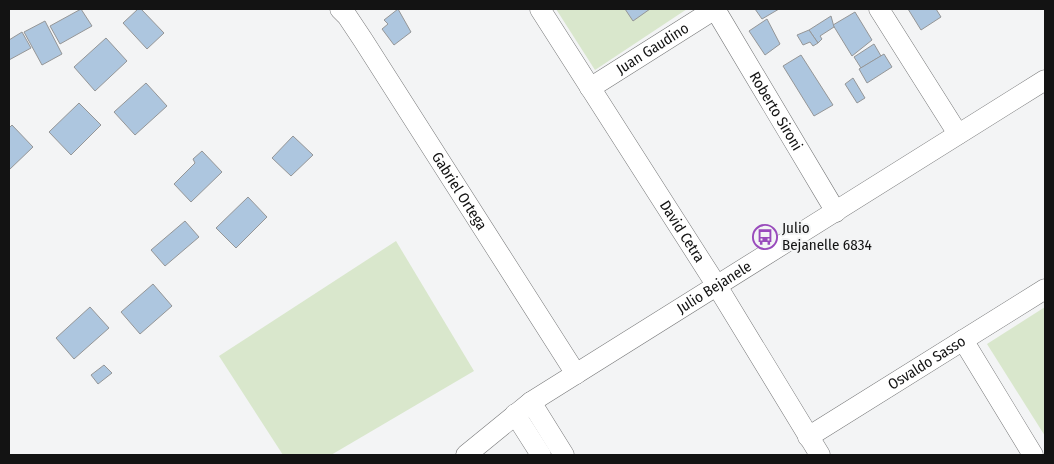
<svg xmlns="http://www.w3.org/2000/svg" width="1054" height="464" font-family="'Fira Sans Condensed',sans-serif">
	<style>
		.green { fill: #d9e7cc }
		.building { fill: #adc6df; stroke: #959697 }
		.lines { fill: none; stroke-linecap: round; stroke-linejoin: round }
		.minor-casing { stroke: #767778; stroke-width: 21 }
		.minor { stroke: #fff; stroke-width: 20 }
		.labels { text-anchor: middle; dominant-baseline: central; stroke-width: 4; stroke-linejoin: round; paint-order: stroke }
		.street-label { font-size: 15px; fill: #131313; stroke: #f3f4f5 }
		.poi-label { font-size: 15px; fill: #131313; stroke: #f3f4f5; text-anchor: start }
	</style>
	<rect width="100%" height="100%" fill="#f3f4f5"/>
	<g class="green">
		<path d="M556 9H687L595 70Z"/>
		<path d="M396 241 474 371 331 455H283L219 356Z"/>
		<path d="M1045 307V436L987 344Z"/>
	</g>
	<g class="building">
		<path d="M81 9 92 26 60 44 50 26Z"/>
		<path d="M138 9H141L164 33 147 49 123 23Z"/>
		<path d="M398 9 411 32 394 45 382 29 388 24 384 20Z"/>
		<path d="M625 9H650L633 21Z"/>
		<path d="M755 9H779L762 19Z"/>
		<path d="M908 9H936L941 17 921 30Z"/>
		<path d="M855 12 872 40 852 56 833 25Z"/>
		<path d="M831 16 834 27 820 36 822 39 818 43 809 30Z"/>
		<path d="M767 19 780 44 765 55 749 31Z"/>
		<path d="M45 21 62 54 42 65 24 32Z"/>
		<path d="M809 30 818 43 813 46 810 42 803 45 797 35Z"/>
		<path d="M22 32 31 48 9 60V40Z"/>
		<path d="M106 38 127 61 95 91 74 67Z"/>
		<path d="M874 44 881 56 861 68 854 57Z"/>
		<path d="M884 54 892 67 867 83 859 69Z"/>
		<path d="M801 55 833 105 814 116 783 66Z"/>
		<path d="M853 78 865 98 857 103 845 84Z"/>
		<path d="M146 83 167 106 135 135 114 112Z"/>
		<path d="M79 103 101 125 71 155 49 132Z"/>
		<path d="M12 125 33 147 9 170V128Z"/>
		<path d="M293 136 313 155 291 176 272 158Z"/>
		<path d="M202 151 222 172 191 202 174 184 195 163 193 159Z"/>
		<path d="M248 197 267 217 236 248 216 228Z"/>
		<path d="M185 221 199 237 165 266 151 250Z"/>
		<path d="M153 284 172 306 140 334 121 312Z"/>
		<path d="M90 307 109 328 74 359 56 338Z"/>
		<path d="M104 365 112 373 98 384 91 375Z"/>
	</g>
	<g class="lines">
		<defs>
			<g id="minor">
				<path id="s1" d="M340 9 347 16 363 40 576 374"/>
				<path id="s2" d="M540 9 717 286 820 455"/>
				<path id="s3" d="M715 9 836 212"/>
				<path d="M879 9 958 134"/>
				<path id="s4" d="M590 88 715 9"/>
				<path d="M963 340 1033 455"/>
				<path d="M531 402 564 455"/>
				<path d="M515 414 541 455"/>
				<path id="s5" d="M808 437 1045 289"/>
				<path id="s6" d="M466 455 531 402 1045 80"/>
			</g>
		</defs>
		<use href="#minor" class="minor-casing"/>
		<use href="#minor" class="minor"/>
	</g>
	<defs>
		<symbol id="bus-ring" viewBox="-11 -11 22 22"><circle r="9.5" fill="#f3f4f5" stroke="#994bbc" stroke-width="1.5"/><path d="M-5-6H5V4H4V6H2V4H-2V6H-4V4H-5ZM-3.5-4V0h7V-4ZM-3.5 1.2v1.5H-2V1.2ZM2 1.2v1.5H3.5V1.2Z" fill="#994bbc"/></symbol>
	</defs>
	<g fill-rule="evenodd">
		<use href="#bus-ring" x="751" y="223" width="28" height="28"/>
	</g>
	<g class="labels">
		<g class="street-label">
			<text stroke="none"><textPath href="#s4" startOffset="74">Juan Gaudino</textPath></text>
			<text stroke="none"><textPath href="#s3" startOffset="119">Roberto Sironi</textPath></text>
			<text stroke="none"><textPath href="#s1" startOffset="218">Gabriel Ortega</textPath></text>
			<text stroke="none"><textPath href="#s2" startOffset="264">David Cetra</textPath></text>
			<text stroke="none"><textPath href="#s6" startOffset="300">Julio Bejanele</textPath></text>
			<text stroke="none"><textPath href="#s5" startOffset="140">Osvaldo Sasso</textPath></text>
		</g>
		<g class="poi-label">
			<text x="782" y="228">Julio<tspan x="782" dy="17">Bejanelle 6834</tspan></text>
		</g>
	</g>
	<rect width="1054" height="464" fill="none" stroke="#131313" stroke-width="20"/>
</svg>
